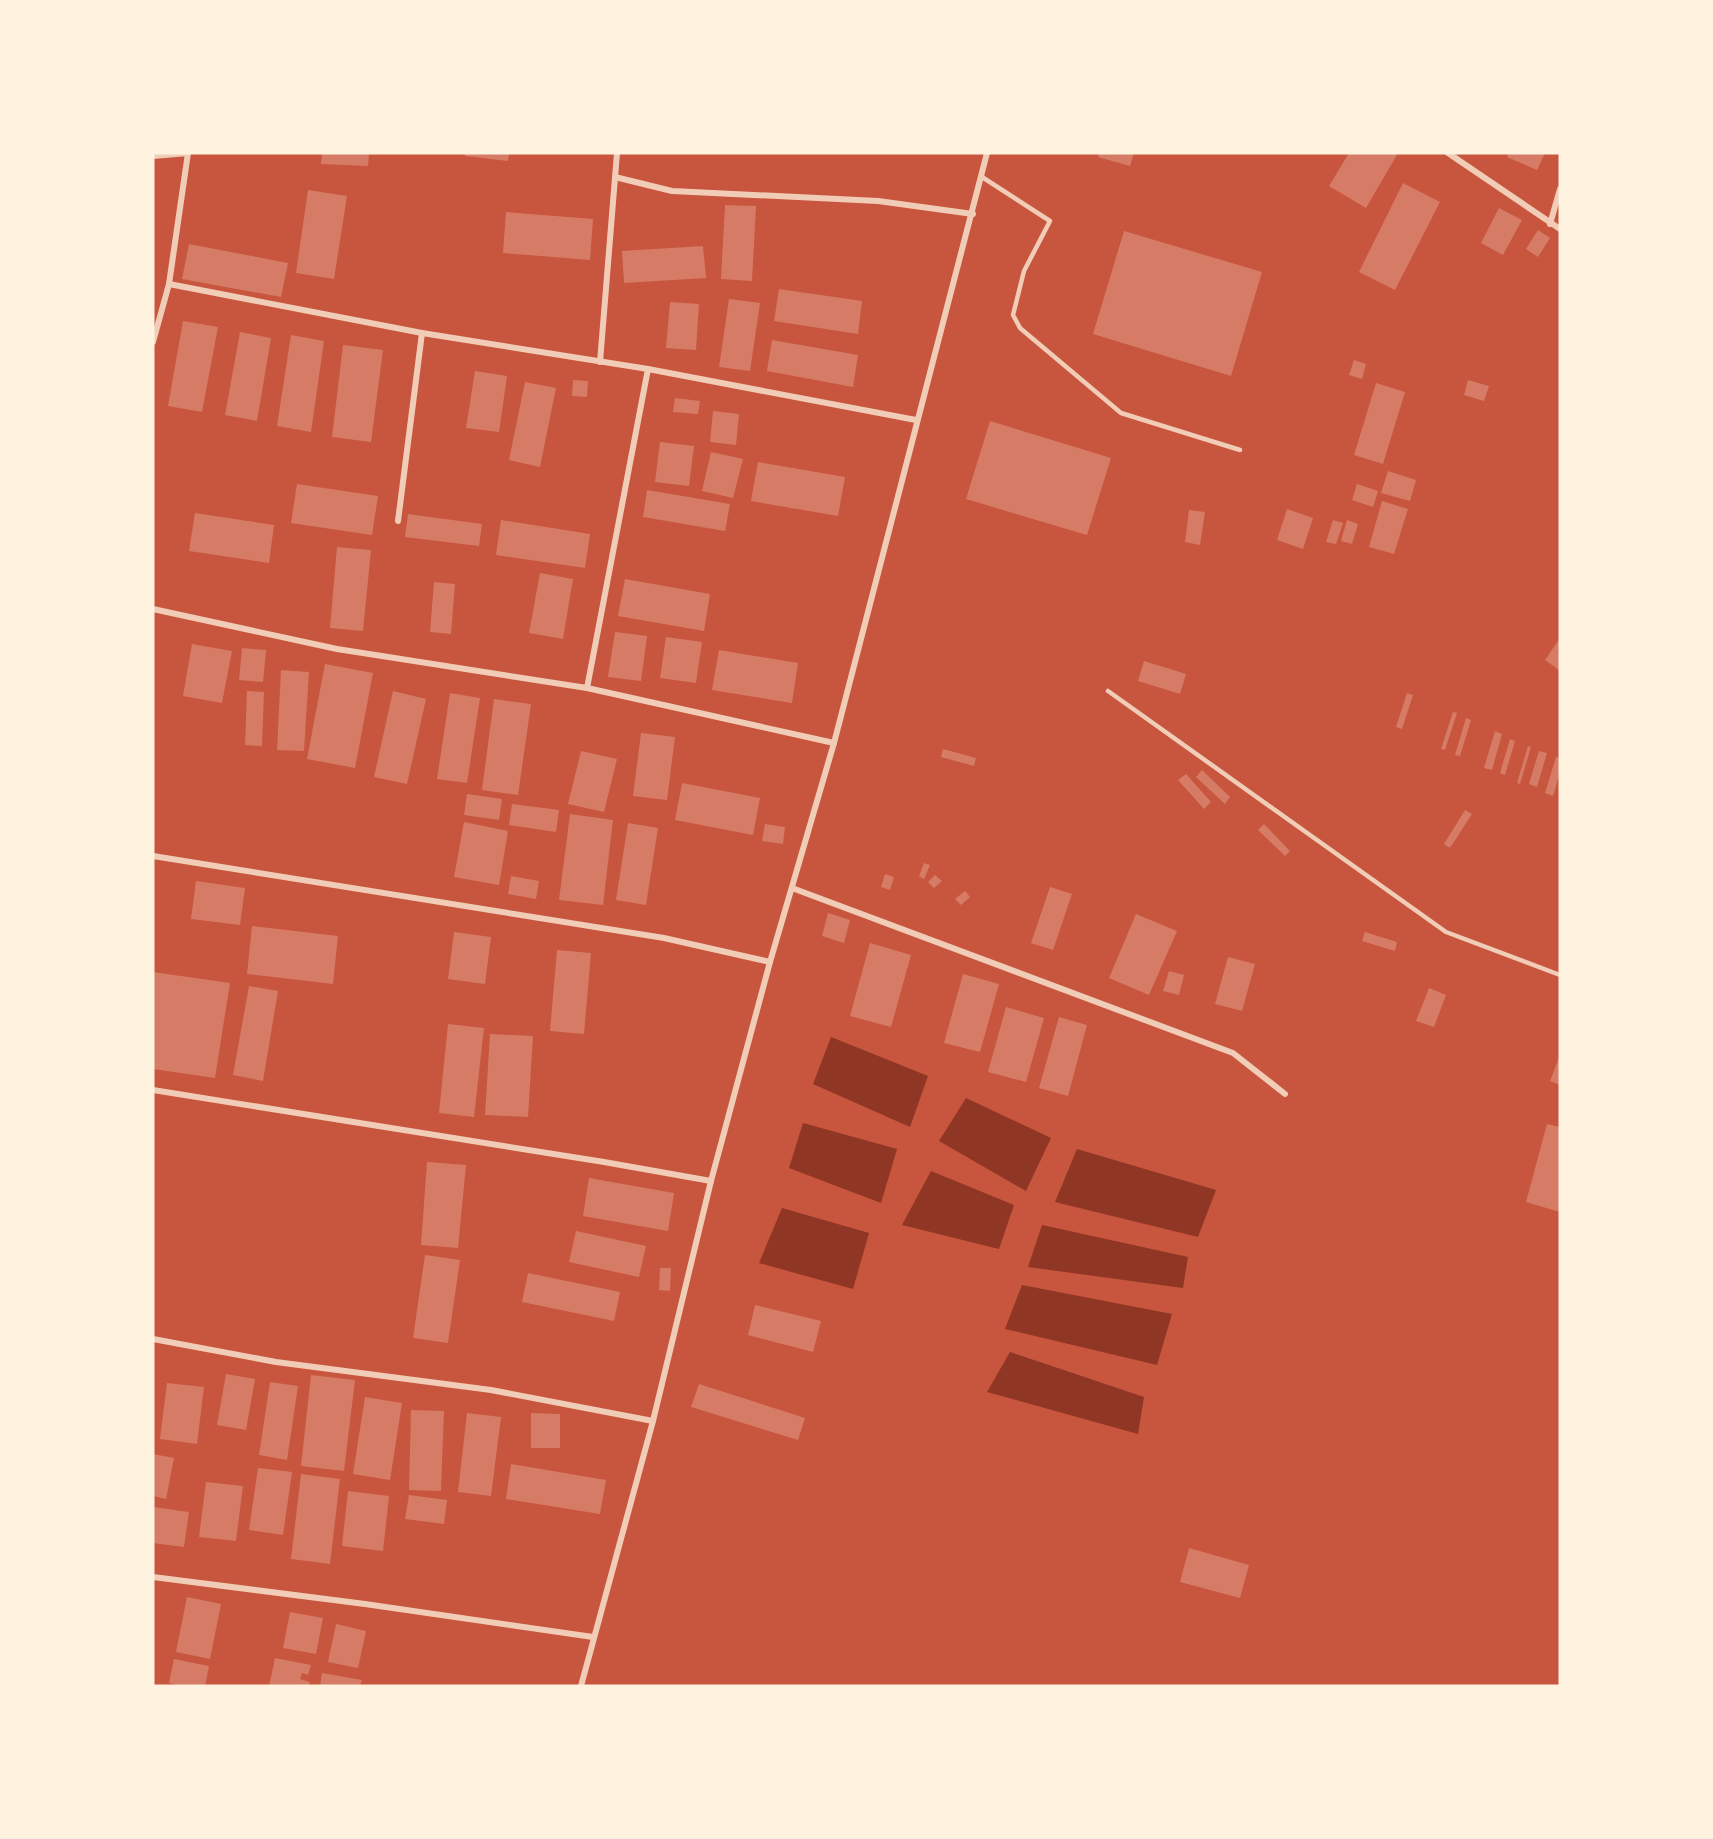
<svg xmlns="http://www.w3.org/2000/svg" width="1713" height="1839" font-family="Roboto,sans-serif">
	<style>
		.water { fill: #8f3625 }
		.building { fill: #d67c66 }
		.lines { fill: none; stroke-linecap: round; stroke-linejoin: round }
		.service { stroke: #f1ccb7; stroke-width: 4.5 }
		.minor { stroke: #f1ccb7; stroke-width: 6 }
	</style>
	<rect width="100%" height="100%" fill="#c8553d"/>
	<g class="water">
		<path d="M831 1037 928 1076 910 1127 813 1084Z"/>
		<path d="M966 1098 1051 1138 1026 1191 939 1141Z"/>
		<path d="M803 1123 897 1149 881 1203 789 1168Z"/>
		<path d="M1077 1149 1216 1190 1198 1237 1055 1202Z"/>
		<path d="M931 1171 1014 1205 999 1249 902 1225Z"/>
		<path d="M782 1208 869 1233 853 1289 759 1263Z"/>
		<path d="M1042 1225 1188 1257 1183 1288 1028 1267Z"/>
		<path d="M1022 1285 1172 1314 1157 1365 1005 1329Z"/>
		<path d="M1010 1352 1144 1397 1138 1434 987 1392Z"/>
	</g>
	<g class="building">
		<path d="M322 153H369L368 166 321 164Z"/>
		<path d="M465 153H509L508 161 465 156Z"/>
		<path d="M1099 153H1134L1130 166 1098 157Z"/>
		<path d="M1349 153H1398L1366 208 1329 186Z"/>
		<path d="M1509 153H1545L1537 170 1507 157Z"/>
		<path d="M1403 183 1440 202 1395 290 1359 272Z"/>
		<path d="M308 190 347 196 334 279 296 273Z"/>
		<path d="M725 205 756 206 752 281 721 279Z"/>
		<path d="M1499 208 1522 220 1503 255 1481 243Z"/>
		<path d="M506 212 593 219 590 260 503 253Z"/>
		<path d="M1538 230 1550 238 1538 257 1526 249Z"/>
		<path d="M1124 231 1262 272 1231 376 1093 334Z"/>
		<path d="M189 244 288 263 281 297 182 279Z"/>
		<path d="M703 246 706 278 624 283 622 251Z"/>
		<path d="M779 289 862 301 858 334 774 321Z"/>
		<path d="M729 299 760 303 750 371 719 367Z"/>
		<path d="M670 302 699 304 696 350 666 348Z"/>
		<path d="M183 321 218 327 202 412 168 406Z"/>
		<path d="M240 332 271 338 257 421 225 415Z"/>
		<path d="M291 335 324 341 311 432 277 426Z"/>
		<path d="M772 340 858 355 853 387 767 371Z"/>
		<path d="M343 345 383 350 371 442 332 437Z"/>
		<path d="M1354 360 1366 364 1362 379 1349 375Z"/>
		<path d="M475 371 507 376 499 432 466 428Z"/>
		<path d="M573 380 588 381 587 397 572 396Z"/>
		<path d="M1468 380 1489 386 1484 401 1464 395Z"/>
		<path d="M525 382 556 388 540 467 509 460Z"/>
		<path d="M1376 383 1405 392 1383 464 1354 455Z"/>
		<path d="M675 398 700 401 698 414 673 412Z"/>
		<path d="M713 411 739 414 736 445 710 442Z"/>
		<path d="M990 421 1111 458 1087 535 966 499Z"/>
		<path d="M660 442 694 446 689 486 655 482Z"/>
		<path d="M711 452 743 459 733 498 702 491Z"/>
		<path d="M758 462 845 477 838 516 751 501Z"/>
		<path d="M1388 471 1416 480 1410 501 1381 493Z"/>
		<path d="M297 484 378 496 372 535 291 523Z"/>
		<path d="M1357 484 1378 491 1373 507 1352 500Z"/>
		<path d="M647 490 730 504 725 531 643 517Z"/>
		<path d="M1382 501 1408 509 1394 554 1369 547Z"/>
		<path d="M1287 509 1313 518 1303 549 1277 540Z"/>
		<path d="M1189 510 1205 512 1200 545 1185 542Z"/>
		<path d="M195 513 274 525 269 563 189 551Z"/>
		<path d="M408 514 482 524 479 546 405 537Z"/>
		<path d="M501 520 590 534 585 568 496 555Z"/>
		<path d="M1333 520 1343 523 1336 544 1326 542Z"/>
		<path d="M1347 520 1358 524 1352 544 1341 541Z"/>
		<path d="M337 547 371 550 363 631 330 628Z"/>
		<path d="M540 573 573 579 563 639 529 633Z"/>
		<path d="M625 579 710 594 704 631 618 616Z"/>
		<path d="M434 582 455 584 451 634 430 632Z"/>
		<path d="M615 632 647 636 641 681 608 677Z"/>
		<path d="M666 637 702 642 696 683 660 678Z"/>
		<path d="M1560 638V671L1545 660Z"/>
		<path d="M192 644 232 651 222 703 183 696Z"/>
		<path d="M242 648 266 650 263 682 239 680Z"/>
		<path d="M719 650 798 663 792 703 712 690Z"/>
		<path d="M1144 661 1186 674 1180 694 1138 681Z"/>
		<path d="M325 664 373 673 355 768 307 759Z"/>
		<path d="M281 670 309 672 304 751 277 750Z"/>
		<path d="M247 691 264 692 262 746 245 745Z"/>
		<path d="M393 691 426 699 407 784 374 777Z"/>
		<path d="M450 693 480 698 467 783 437 779Z"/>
		<path d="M1407 693 1413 695 1402 729 1396 727Z"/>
		<path d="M494 699 531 704 518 795 482 790Z"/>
		<path d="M1453 712 1457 713 1445 750 1441 749Z"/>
		<path d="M1466 718 1471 720 1460 756 1455 755Z"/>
		<path d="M1495 731 1502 734 1492 770 1484 768Z"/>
		<path d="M641 733 675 737 667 800 633 796Z"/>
		<path d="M1510 739 1515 741 1505 775 1500 773Z"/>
		<path d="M1528 746 1531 747 1520 784 1517 783Z"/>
		<path d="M943 749 976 758 974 766 941 757Z"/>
		<path d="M581 751 617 759 604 812 568 804Z"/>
		<path d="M1539 751 1547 753 1537 787 1529 784Z"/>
		<path d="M1556 757 1560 758V772L1553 796 1545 793Z"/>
		<path d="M1202 770 1230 797 1225 804 1196 777Z"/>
		<path d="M1186 774 1211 802 1204 809 1178 780Z"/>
		<path d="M682 783 760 798 753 835 675 820Z"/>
		<path d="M467 794 502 799 499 820 464 815Z"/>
		<path d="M512 804 559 810 556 832 509 825Z"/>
		<path d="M1465 810 1472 814 1450 848 1444 844Z"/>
		<path d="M570 814 613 820 603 905 559 900Z"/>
		<path d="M464 822 508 831 499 885 454 877Z"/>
		<path d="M628 823 658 828 646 905 616 900Z"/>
		<path d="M765 824 785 827 783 844 762 841Z"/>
		<path d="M1264 824 1290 851 1285 856 1258 830Z"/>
		<path d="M924 863 930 865 924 879 919 876Z"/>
		<path d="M885 874 894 877 890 890 881 887Z"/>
		<path d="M935 875 942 881 934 888 928 882Z"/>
		<path d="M511 876 539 881 536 899 508 894Z"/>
		<path d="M196 881 245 888 240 925 191 919Z"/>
		<path d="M1050 887 1072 894 1053 950 1031 943Z"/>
		<path d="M965 891 970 897 961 905 955 899Z"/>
		<path d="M828 913 850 920 844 943 822 936Z"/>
		<path d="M1136 914 1177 931 1149 995 1109 978Z"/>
		<path d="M252 926 338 936 333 984 247 974Z"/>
		<path d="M454 932 491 937 485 984 448 979Z"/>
		<path d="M1365 932 1397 942 1395 951 1362 941Z"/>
		<path d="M870 943 911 955 891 1027 850 1016Z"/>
		<path d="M557 950 591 953 584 1034 550 1031Z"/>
		<path d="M1228 957 1255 964 1242 1011 1215 1004Z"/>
		<path d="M1169 971 1184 975 1179 995 1163 991Z"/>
		<path d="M153 972 230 983 215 1078 153 1069Z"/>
		<path d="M963 974 999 984 980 1052 944 1043Z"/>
		<path d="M249 986 278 991 263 1081 233 1075Z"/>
		<path d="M1429 988 1446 995 1434 1027 1416 1021Z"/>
		<path d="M1006 1007 1044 1018 1026 1082 988 1072Z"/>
		<path d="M1059 1017 1087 1025 1068 1096 1039 1088Z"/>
		<path d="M448 1024 484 1028 474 1117 439 1113Z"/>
		<path d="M490 1034 533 1036 528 1117 485 1115Z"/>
		<path d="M1560 1055V1085L1550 1081Z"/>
		<path d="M1547 1124 1560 1127V1212L1526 1202Z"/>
		<path d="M427 1162 466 1165 458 1248 421 1245Z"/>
		<path d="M589 1178 674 1193 668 1231 583 1216Z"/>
		<path d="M576 1231 646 1246 639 1277 569 1262Z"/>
		<path d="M425 1255 460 1260 448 1343 413 1338Z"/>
		<path d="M660 1268H671L670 1291 659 1290Z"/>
		<path d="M528 1273 620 1292 614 1321 522 1302Z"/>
		<path d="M755 1305 821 1321 813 1352 748 1335Z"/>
		<path d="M226 1374 255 1379 246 1430 217 1425Z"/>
		<path d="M311 1375 355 1380 344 1471 301 1466Z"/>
		<path d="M270 1382 298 1386 287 1460 259 1455Z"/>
		<path d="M167 1383 204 1387 197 1444 160 1439Z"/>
		<path d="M699 1384 805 1418 798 1440 691 1407Z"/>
		<path d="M365 1397 402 1403 390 1480 353 1474Z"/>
		<path d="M411 1410 444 1411 441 1491 409 1490Z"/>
		<path d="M467 1413 501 1417 491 1496 458 1492Z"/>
		<path d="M531 1413 560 1414V1448H531Z"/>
		<path d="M153 1454 174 1458 166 1499 153 1496Z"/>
		<path d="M511 1464 606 1480 600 1514 506 1499Z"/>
		<path d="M258 1468 292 1472 283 1535 249 1530Z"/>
		<path d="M301 1474 340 1479 330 1564 291 1559Z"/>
		<path d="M206 1482 243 1486 236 1541 199 1537Z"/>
		<path d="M348 1491 389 1496 383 1551 342 1546Z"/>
		<path d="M409 1495 447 1500 444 1524 405 1519Z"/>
		<path d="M153 1507 189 1512 184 1547 153 1543Z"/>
		<path d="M1189 1548 1249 1565 1240 1598 1180 1582Z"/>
		<path d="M187 1597 221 1604 210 1659 176 1652Z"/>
		<path d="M290 1612 323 1618 316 1654 283 1648Z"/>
		<path d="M336 1624 366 1631 358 1668 328 1662Z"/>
		<path d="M275 1658 311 1665 308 1675 302 1673 300 1679 310 1682 309 1686H269Z"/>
		<path d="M174 1659 209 1666 205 1686H182L169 1683Z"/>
		<path d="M322 1673 362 1680 360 1686H320Z"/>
	</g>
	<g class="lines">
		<g class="service">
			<path d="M982 177 1050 221 1024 271 1013 315 1020 328 1121 413 1240 450"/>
			<path d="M1108 691 1446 932 1560 975"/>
		</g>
		<g class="minor">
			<path d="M1448 153 1560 229"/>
			<path d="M153 156 188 153 169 284 153 342"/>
			<path d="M615 177 672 191 878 201 973 214"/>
			<path d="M1550 224 1560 189"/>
			<path d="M169 284 422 333 648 369 916 420"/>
			<path d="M600 362 617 153"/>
			<path d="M398 521 422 333"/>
			<path d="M153 609 337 649 587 688 834 743"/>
			<path d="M587 688 648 369"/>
			<path d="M153 856 664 938 770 962"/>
			<path d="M792 888 1233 1053 1285 1094"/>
			<path d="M153 1090 604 1162 711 1181"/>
			<path d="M153 1339 276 1362 491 1390 653 1421"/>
			<path d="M153 1577 365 1604 593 1637"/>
			<path d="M581 1686 653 1421 711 1181 770 962 834 743 987 153"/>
		</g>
	</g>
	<rect width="1713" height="1839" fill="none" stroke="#fff3e0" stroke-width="309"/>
</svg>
